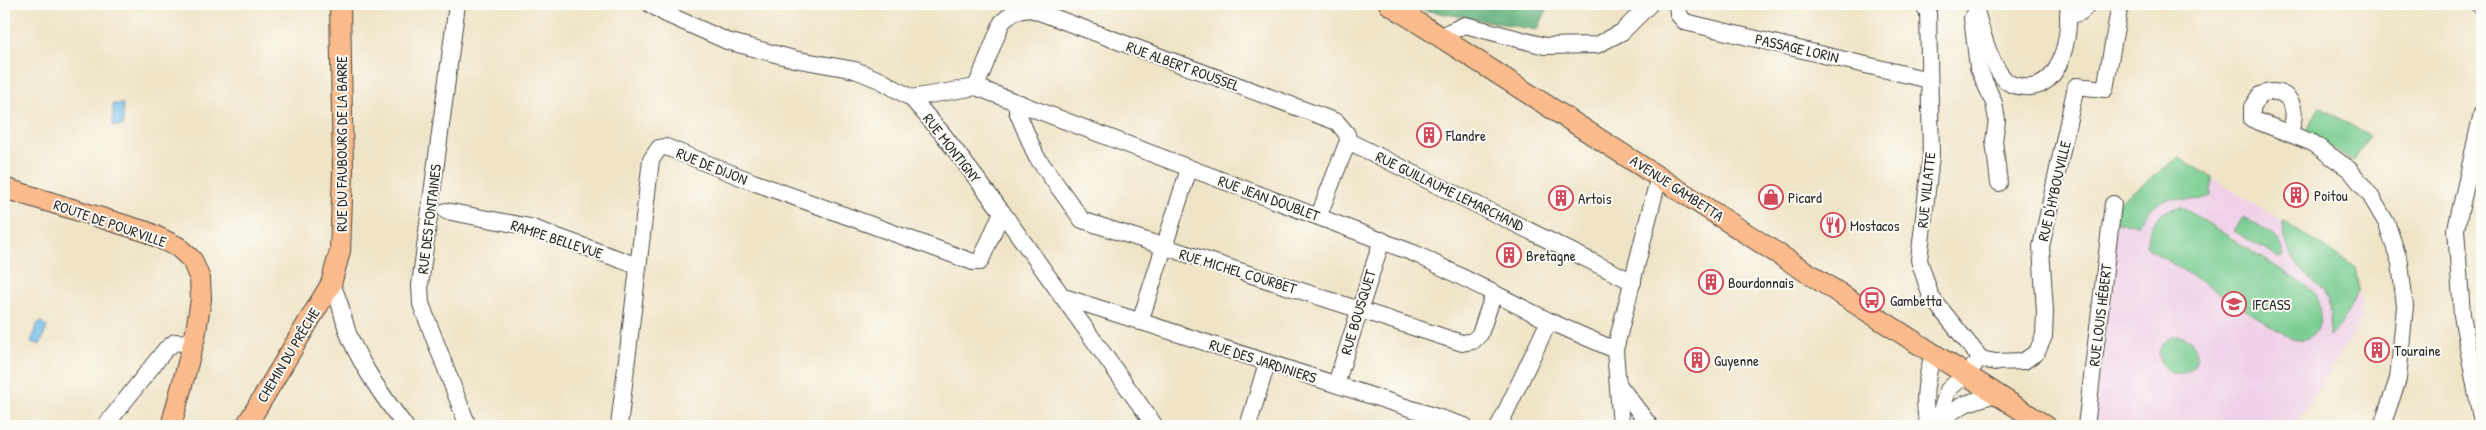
<svg xmlns="http://www.w3.org/2000/svg" width="2486" height="430" font-family="'Patrick Hand',sans-serif">
	<style>
		.built { fill: #efd0e7 }
		.green { fill: #79cd91; stroke: #527c5e }
		.forest { fill: #62b07b; stroke: #466e53 }
		.water { fill: #70bbe9; stroke: #4e738a }
		.lines { fill: none; stroke-linecap: round; stroke-linejoin: round }
		.minor-casing { stroke: #484742; stroke-width: 18 }
		.major-casing { stroke: #484742; stroke-width: 22 }
		.minor { stroke: #fff; stroke-width: 16 }
		.major { stroke: #fbbb8c; stroke-width: 20 }
		.labels { text-anchor: middle; dominant-baseline: central; stroke-width: 4; stroke-linejoin: round; paint-order: stroke }
		.street-label { font-size: 15px; fill: #2b2b2b; stroke: #fdfcf7 }
		.poi-label { font-size: 15px; fill: #2b2b2b; stroke: #fdfcf7; text-anchor: start }
	</style>
	<rect width="100%" height="100%" fill="#fdfcf7"/>
	<filter id="ink" filterUnits="userSpaceOnUse"><feTurbulence type="fractalNoise" baseFrequency=".02" numOctaves="2"/><feDisplacementMap in="SourceGraphic" scale="10" xChannelSelector="R" yChannelSelector="G"/><feConvolveMatrix kernelMatrix="1 2 1 2 8 2 1 2 1" color-interpolation-filters="sRGB"/></filter>
	<filter id="wash" filterUnits="userSpaceOnUse"><feTurbulence type="fractalNoise" baseFrequency=".0096" numOctaves="4" result="noise"/><feDisplacementMap in="SourceGraphic" scale="20" xChannelSelector="R" yChannelSelector="G"/><feGaussianBlur stdDeviation="1.12" result="paint"/><feColorMatrix in="noise" values="0 0 0 0 0 0 0 0 0 0 0 0 0 0 0 0 0 1.4 0 .05"/><feComposite in="paint" operator="in"/></filter>
	<g filter="url(#wash)">
		<rect width="100%" height="100%" fill="#efe4c6"/>
		<path class="built" d="M2179 157 2355 267 2363 317 2295 426H2093L2116 223Z"/>
		<g class="green">
			<path d="M2320 107 2369 136 2354 161 2305 132Z"/>
			<path d="M2179 157 2212 177 2211 196C2175 209 2169 181 2138 224L2116 223 2118 203Z"/>
			<path d="M2182 207 2310 288C2330 307 2321 346 2292 339L2149 249 2146 245C2151 224 2158 209 2182 207Z"/>
			<path d="M2243 217C2257 225 2287 237 2283 257L2279 258 2234 231Z"/>
			<path d="M2283 221 2355 267 2359 290 2340 326 2329 336C2329 324 2333 312 2328 301 2323 287 2309 279 2300 268 2291 257 2282 236 2283 221Z"/>
			<circle cx="2178" cy="355" r="19"/>
		</g>
		<path class="forest" d="M1412 4H1550L1537 30 1423 10Z"/>
		<g class="water">
			<rect x="113" y="104" width="10" height="22"/>
			<path d="M42 322 47 327 40 345 31 342 38 323Z"/>
		</g>
	</g>
	<g filter="url(#ink)">
		<g class="lines">
			<defs>
				<g id="minor">
					<path d="M457 4 420 285 421 304 468 426"/>
					<path d="M650 4 666 14 727 41 794 59 855 70 882 81 911 98 942 133 1002 212 1155 426"/>
					<path d="M1677 4 1678 14 1685 22 1929 80"/>
					<path d="M1922 4 1928 11 1931 156 1919 260 1931 297 1981 359"/>
					<path d="M1974 4C1981 27 1987 56 2001 75 2007 84 2014 86 2024 87 2063 91 2070 33 2068 4"/>
					<path d="M2478 4 2482 6"/>
					<path d="M2068 16 2081 12 2088 4"/>
					<path d="M1972 18 1978 67 1994 103 1997 120 1994 141 1999 183"/>
					<path d="M1445 39 1449 32 1465 25 1545 46 1597 45 1622 32 1650 4"/>
					<path d="M976 87 1002 22 1015 11 1031 9 1337 122 1347 134 1348 141 1319 215"/>
					<path d="M911 98 976 87 1416 254 1549 321 1615 350"/>
					<path d="M1020 103 1017 111 1036 156 1082 220 1462 343 1473 341 1480 334 1494 293"/>
					<path d="M2482 113 2456 229 2462 315 2482 423"/>
					<path d="M2289 132C2302 109 2287 83 2260 95L2252 107V119L2313 143 2350 170 2370 195 2387 224 2400 263 2405 306 2398 379 2382 426"/>
					<path d="M1348 141 1633 282"/>
					<path d="M446 211 530 227 638 266"/>
					<path d="M331 284C342 301 342 320 350 338 364 370 384 398 405 426"/>
					<path d="M1061 296 1465 426"/>
					<path d="M1140 322 1189 169"/>
					<path d="M1981 359 1995 362 2024 361 2037 352 2044 336 2045 312 2041 247 2076 86 2105 89 2120 4"/>
					<path d="M1336 384 1382 240"/>
					<path d="M1618 384 1650 426"/>
					<path d="M1938 420 1965 404 1995 394"/>
					<path d="M105 426 165 350 175 342 183 343 195 337"/>
					<path d="M619 426 651 160 659 148 666 147 753 182 973 262H980L1002 212"/>
					<path d="M1248 426 1267 363"/>
					<path d="M1499 426 1549 321"/>
					<path d="M1621 426 1615 350 1659 176"/>
					<path d="M1928 426C1922 400 1926 380 1933 354"/>
					<path d="M1936 426 1948 390 1974 366"/>
					<path d="M2086 426 2113 204"/>
				</g>
				<g id="major">
					<path d="M1389 4 2046 426"/>
					<path d="M4 188 147 232 178 247 192 260 200 279 201 299 195 337 171 426"/>
					<path d="M246 426 331 284 340 251 343 173 340 4"/>
				</g>
			</defs>
			<use href="#minor" class="minor-casing"/>
			<use href="#major" class="major-casing"/>
			<use href="#minor" class="minor"/>
			<use href="#major" class="major"/>
		</g>
	</g>
	<defs>
		<symbol id="building-ring" viewBox="-11 -11 22 22"><circle r="9.5" fill="#fdfcf7" stroke="#d1495b" stroke-width="1.5"/><path d="M-4-6H4V6H1V3H-1V6H-4ZM-2.5-4.3h1.7v1.8h-1.7ZM.8-4.3h1.7v1.8H.8ZM-2.5-1h1.7V.8h-1.7ZM.8-1h1.7V.8H.8Z" fill="#d1495b"/></symbol>
		<symbol id="shop-ring" viewBox="-11 -11 22 22"><circle r="9.5" fill="#fdfcf7" stroke="#d1495b" stroke-width="1.5"/><path d="M-5-2.5h2.3a2.7 3.5 0 0 1 5.4 0H5L5.5 6h-11ZM-1.5-2.5h3a1.5 2.3 0 0 0-3 0Z" fill="#d1495b"/></symbol>
		<symbol id="restaurant-ring" viewBox="-11 -11 22 22"><circle r="9.5" fill="#fdfcf7" stroke="#d1495b" stroke-width="1.5"/><path d="M-5-6h1v4h1v-4h1v4h1v-4h1v5L-1.5 .5V6h-2V.5L-5-1ZM5-6V6H3V1.5H1.5Q1.5-4 5-6Z" fill="#d1495b"/></symbol>
		<symbol id="bus-ring" viewBox="-11 -11 22 22"><circle r="9.5" fill="#fdfcf7" stroke="#d1495b" stroke-width="1.5"/><path d="M-5-6H5V4H4V6H2V4H-2V6H-4V4H-5ZM-3.5-4V0h7V-4ZM-3.5 1.2v1.5H-2V1.2ZM2 1.2v1.5H3.5V1.2Z" fill="#d1495b"/></symbol>
		<symbol id="university-ring" viewBox="-11 -11 22 22"><circle r="9.5" fill="#fdfcf7" stroke="#d1495b" stroke-width="1.5"/><path d="M0-5L7-2L0 1L-7-2ZM-4 1L0 2.5L4 1V4Q0 6-4 4Z" fill="#d1495b"/></symbol>
	</defs>
	<g fill-rule="evenodd">
		<use href="#building-ring" x="1415" y="121" width="28" height="28"/>
		<use href="#building-ring" x="2282" y="181" width="28" height="28"/>
		<use href="#shop-ring" x="1757" y="183" width="28" height="28"/>
		<use href="#building-ring" x="1547" y="184" width="28" height="28"/>
		<use href="#restaurant-ring" x="1819" y="211" width="28" height="28"/>
		<use href="#building-ring" x="1495" y="241" width="28" height="28"/>
		<use href="#building-ring" x="1697" y="268" width="28" height="28"/>
		<use href="#bus-ring" x="1858" y="286" width="28" height="28"/>
		<use href="#university-ring" x="2220" y="290" width="28" height="28"/>
		<use href="#building-ring" x="2363" y="336" width="28" height="28"/>
		<use href="#building-ring" x="1683" y="346" width="28" height="28"/>
	</g>
	<g class="labels">
		<g class="street-label">
			<text transform="translate(1797 48) rotate(13)">PASSAGE LORIN</text>
			<text transform="translate(1183 66) rotate(20)">RUE ALBERT ROUSSEL</text>
			<text transform="translate(341 144) rotate(-90)">RUE DU FAUBOURG DE LA BARRE</text>
			<text transform="translate(952 148) rotate(52)">RUE MONTIGNY</text>
			<text transform="translate(712 166) rotate(22)">RUE DE DIJON</text>
			<text transform="translate(1677 188) rotate(33)">AVENUE GAMBETTA</text>
			<text transform="translate(1926 190) rotate(-84)">RUE VILLATTE</text>
			<text transform="translate(1450 191) rotate(26)">RUE GUILLAUME LEMARCHAND</text>
			<text transform="translate(2054 191) rotate(-77)">RUE D'HYBOUVILLE</text>
			<text transform="translate(1269 198) rotate(20)">RUE JEAN DOUBLET</text>
			<text transform="translate(429 219) rotate(-83)">RUE DES FONTAINES</text>
			<text transform="translate(110 223) rotate(19)">ROUTE DE POURVILLE</text>
			<text transform="translate(557 239) rotate(18)">RAMPE BELLEVUE</text>
			<text transform="translate(1238 271) rotate(17)">RUE MICHEL COURBET</text>
			<text transform="translate(1358 312) rotate(-73)">RUE BOUSQUET</text>
			<text transform="translate(2100 315) rotate(-83)">RUE LOUIS HÉBERT</text>
			<text transform="translate(288 355) rotate(-59)">CHEMIN DU PRÊCHE</text>
			<text transform="translate(1263 361) rotate(18)">RUE DES JARDINIERS</text>
		</g>
		<g class="poi-label">
			<text x="1446" y="135">Flandre</text>
			<text x="2314" y="195">Poitou</text>
			<text x="1788" y="197">Picard</text>
			<text x="1578" y="198">Artois</text>
			<text x="1850" y="225">Mostacos</text>
			<text x="1526" y="255">Bretagne</text>
			<text x="1728" y="282">Bourdonnais</text>
			<text x="1890" y="300">Gambetta</text>
			<text x="2252" y="304">IFCASS</text>
			<text x="2394" y="350">Touraine</text>
			<text x="1714" y="360">Guyenne</text>
		</g>
	</g>
	<rect width="2486" height="430" fill="none" stroke="#fdfcf7" stroke-width="20"/>
</svg>
